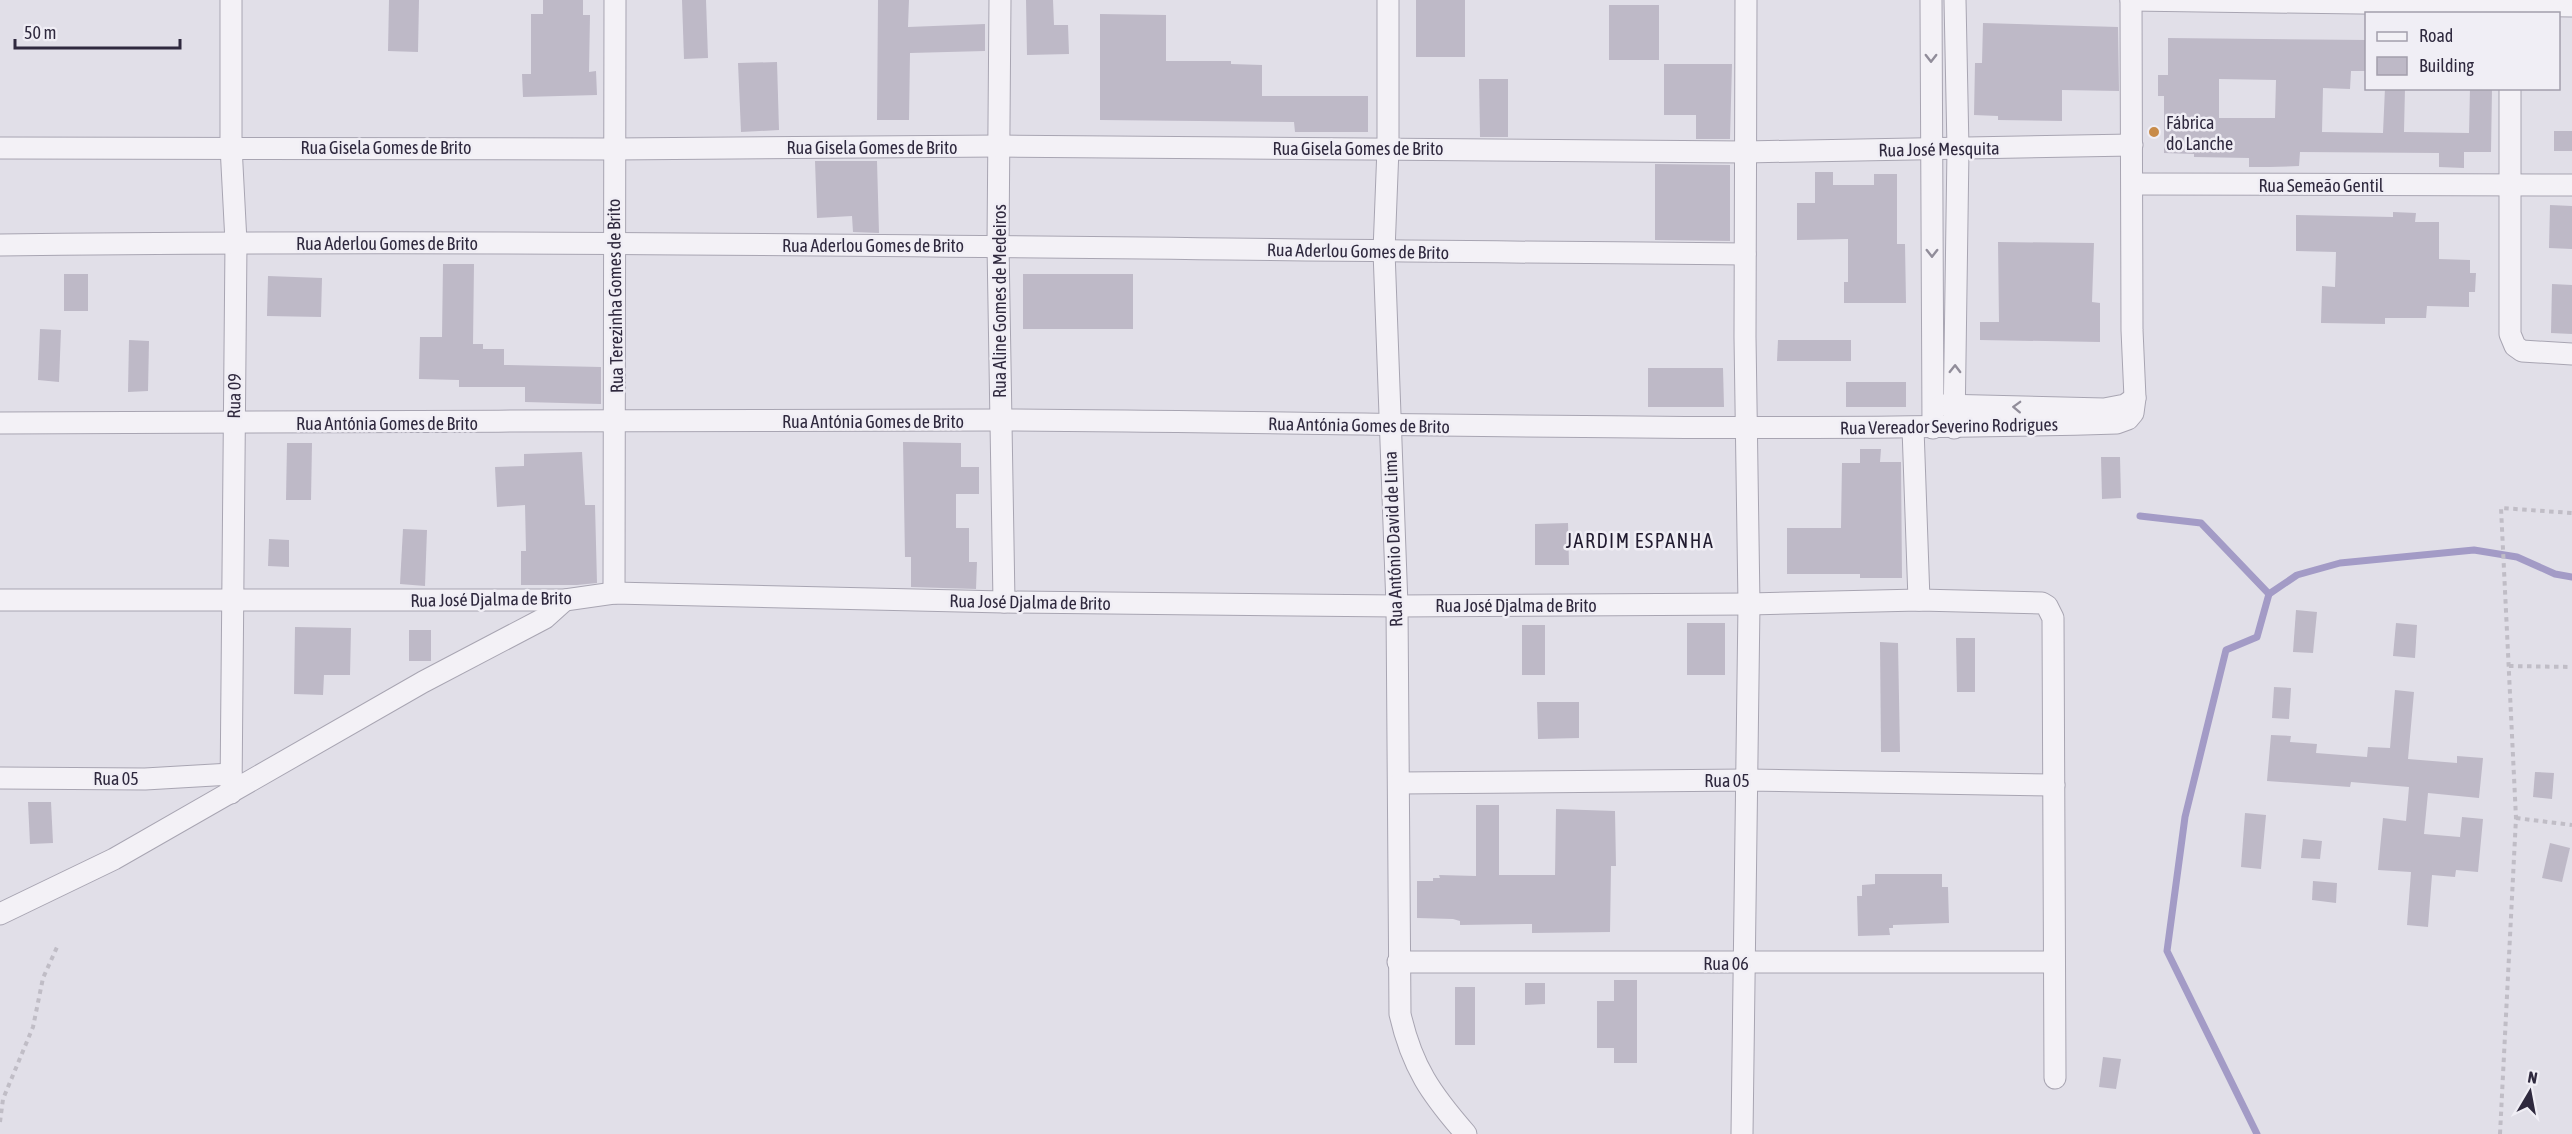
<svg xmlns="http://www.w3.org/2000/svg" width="2572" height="1134" font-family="'Asap Condensed',sans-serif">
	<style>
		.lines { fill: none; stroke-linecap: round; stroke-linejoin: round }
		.stream { stroke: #a39bc6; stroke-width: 7 }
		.building { fill: #beb9c7; fill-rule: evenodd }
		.street-casing { stroke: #a8a5b2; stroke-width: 23 }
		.path { stroke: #c0bdc6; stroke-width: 4; stroke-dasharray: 4.5 4.5; stroke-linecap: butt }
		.street { stroke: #f3f1f6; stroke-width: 21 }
		.oneway { stroke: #918d9a }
		.poi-dot { fill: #c88b49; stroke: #f0eef5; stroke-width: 2 }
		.labels { text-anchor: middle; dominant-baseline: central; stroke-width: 5; stroke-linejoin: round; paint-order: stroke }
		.poi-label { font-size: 18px; fill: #2f293e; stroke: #f0eef5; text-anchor: start }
		.street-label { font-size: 18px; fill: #2f293e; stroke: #f0eef5 }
		.neighbourhood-label { font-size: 20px; letter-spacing: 1.5px; fill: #211b2f; stroke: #f0eef5 }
	</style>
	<rect width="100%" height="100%" fill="#e1dfe8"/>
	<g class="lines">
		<g class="stream">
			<path d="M2140 516 2201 523 2269 594 2257 637 2226 650 2185 817 2167 951 2257 1134"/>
			<path d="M2269 594 2297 575 2340 563 2474 550 2517 557 2555 574 2572 577"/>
		</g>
	</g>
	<g class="building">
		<path d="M389 0H419L418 52 388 51Z"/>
		<path d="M543 0H583V15H590L589 72 596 71 597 95 523 97 522 74H531V14H543Z"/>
		<path d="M682 0H706L708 58 684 59Z"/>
		<path d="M878 0H909L908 27 985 24V51L910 53 909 120H877Z"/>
		<path d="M1026 0H1053L1054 25H1068L1069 54 1027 55Z"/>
		<rect x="1416" y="0" width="49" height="57"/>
		<rect x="1609" y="5" width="50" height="55"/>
		<path d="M1100 14 1166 15V61H1231V64L1262 65V96H1368V132H1295L1294 122 1100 120Z"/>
		<path d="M1983 23 2118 27 2119 91 2062 90V121L1998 120V116L1974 115 1975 63H1982Z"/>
		<path d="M2168 38 2367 40V71H2351L2350 89 2323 88 2322 132 2383 133 2385 88H2405L2404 132 2469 133 2470 88H2492L2491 152H2464V168L2439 167V153L2300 152 2299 166 2270 167H2249V158L2194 157V154L2164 153V96H2158V75H2168ZM2219 79 2276 80 2275 118H2219Z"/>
		<path d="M777 62 779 130 741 132 738 63Z"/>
		<path d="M1664 64H1732L1730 139H1696V115H1664Z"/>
		<path d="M1479 79H1508V137H1480Z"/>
		<rect x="2554" y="131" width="18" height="20"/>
		<path d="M815 161H877L879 233 853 232 852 216 817 218Z"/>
		<path d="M1655 164 1730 165V241L1655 240Z"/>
		<path d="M1815 172H1833V185H1874V174H1897V244H1905L1906 303H1844V282H1848V239L1797 240V203H1815Z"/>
		<path d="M2550 205 2572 206V249L2549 248Z"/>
		<path d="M2393 212 2416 213 2415 222H2439V259L2470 260V273H2476L2475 292H2469V307L2427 306 2426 318H2385V324L2321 323 2322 286 2335 287 2336 252 2296 251V215L2393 217Z"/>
		<path d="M1998 242 2094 243 2092 302 2100 303V342L1980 340V322H1999Z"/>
		<path d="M443 264H474L473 344H483V349H504V365L601 367V404L525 402V387H459V380L419 379 420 337H442Z"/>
		<rect x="64" y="274" width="24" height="37"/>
		<rect x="1023" y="274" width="110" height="55"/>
		<path d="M268 276 322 278 321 317 267 316Z"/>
		<path d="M2552 284 2572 285V334L2551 333Z"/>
		<path d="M40 329 61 330 59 382 38 380Z"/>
		<path d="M129 340 149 341 148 391 128 392Z"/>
		<path d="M1778 340H1851V361H1777Z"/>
		<path d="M1648 368H1723L1724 407H1648Z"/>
		<rect x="1846" y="382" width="60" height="25"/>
		<path d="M903 442 961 443V467H979V494H956V528H969V562H977L976 589 911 587V557H905Z"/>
		<path d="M287 443H312L311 500H286Z"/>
		<path d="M1860 449H1881L1880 462H1901L1902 578H1860V574H1787V528H1841L1842 463H1860Z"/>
		<path d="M582 452 585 505H595L597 583 577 585H521V551H526L525 505 497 507 495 467 524 466V454Z"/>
		<path d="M2101 457H2120L2121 498 2102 499Z"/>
		<path d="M1568 523 1569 565H1535V524Z"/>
		<path d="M403 529 427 530 425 586 400 584Z"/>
		<path d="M269 539 289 540V567L268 566Z"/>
		<path d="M2296 610 2317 612 2313 653 2293 652Z"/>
		<rect x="1687" y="623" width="38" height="52"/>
		<path d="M2396 623 2417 625 2415 658 2393 656Z"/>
		<rect x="1522" y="625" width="23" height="50"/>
		<path d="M295 627 351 628 350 675H324L323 695 294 694Z"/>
		<rect x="409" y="630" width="22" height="31"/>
		<path d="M1956 638H1975V692H1957Z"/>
		<path d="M1880 642 1898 643 1900 752H1881Z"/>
		<path d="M2274 687 2291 688 2289 719 2272 718Z"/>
		<path d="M2395 690 2414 692 2408 759 2457 763V756L2483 758 2479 798 2428 793 2424 834 2460 837 2462 817 2483 819 2478 872 2456 870 2455 877 2432 875 2428 927 2407 925 2411 872 2378 870 2383 818 2406 821 2409 787 2351 782 2350 787 2267 781 2271 735 2291 736 2290 742 2317 744 2316 753 2367 757 2368 747 2390 748Z"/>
		<path d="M1537 702H1579V738L1538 739Z"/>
		<path d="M2535 772 2554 773 2552 799 2533 797Z"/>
		<path d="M28 802H51L53 843 30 844Z"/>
		<path d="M1476 805H1499V875H1555L1556 809 1615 811 1616 866H1611L1610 932 1532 933V924L1460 925V921L1453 919 1417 918V881H1433V878H1440L1439 875 1476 876Z"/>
		<path d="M2245 813 2266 815 2261 869 2241 867Z"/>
		<path d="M2303 839 2322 841 2320 859 2301 858Z"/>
		<path d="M2550 843 2570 848 2562 882 2542 878Z"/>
		<path d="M1875 874H1942V887H1948L1949 923 1893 925V928H1889L1890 935 1858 936 1857 896H1862V885L1875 884Z"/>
		<path d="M2313 881 2337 883 2336 903 2312 900Z"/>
		<path d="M1614 980H1637V1063H1614V1048H1597V1001H1614Z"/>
		<path d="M1525 983H1545V1004L1525 1005Z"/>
		<rect x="1455" y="987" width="20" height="58"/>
		<path d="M2103 1057 2121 1059 2116 1089 2099 1087Z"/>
	</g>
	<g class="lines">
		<defs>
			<g id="street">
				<path d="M231 0V146L236 242 231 793"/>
				<path d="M1000 0 998 245 1004 602"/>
				<path d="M1388 0V148L1384 251 1397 606 1400 1014C1412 1067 1431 1094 1466 1134"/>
				<path d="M1931 0 1933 428"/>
				<path d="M2131 0 2572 6"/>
				<path d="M2510 88V334L2515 346 2522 351 2572 354"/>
				<path d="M0 148 614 149 1000 146 1745 152 2132 145"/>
				<path d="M2133 184 2572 185"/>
				<path d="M0 245C582 238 1163 250 1745 254"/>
				<path d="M1941 405 2104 409 2125 405 2135 398"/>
				<path d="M0 423C333 424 667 418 1000 420 1372 422 1744 434 2117 423L2128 419 2133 413 2135 398 2132 330 2131 0"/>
				<path d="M1913 428 1919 600"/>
				<path d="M1954 428 1958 149 1955 0"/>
				<path d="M614 593 615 0"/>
				<path d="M0 600H565L614 593 1004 602 1397 606 1749 604 1919 600 2042 603 2047 606 2053 618 2055 1078"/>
				<path d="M0 778 145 779 231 774"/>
				<path d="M1400 783 1747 780 2054 785"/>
				<path d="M0 914 114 859 423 682 545 618 565 600"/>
				<path d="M1398 962H2053"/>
				<path d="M1742 1134 1749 604 1745 337 1746 0"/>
			</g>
		</defs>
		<use href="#street" class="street-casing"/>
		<g class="path">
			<path d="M2509 666 2572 667"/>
			<path d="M2516 818 2572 825"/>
			<path d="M0 1122 3 1099 33 1027 43 978 58 945"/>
			<path d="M2500 1134 2516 818 2501 508 2572 513"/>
		</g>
		<use href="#street" class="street"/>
	</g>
	<defs><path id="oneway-chevron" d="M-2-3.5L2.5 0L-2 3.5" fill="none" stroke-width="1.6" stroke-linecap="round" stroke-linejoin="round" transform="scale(1.5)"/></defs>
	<g class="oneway">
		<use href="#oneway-chevron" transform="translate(1931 58) rotate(90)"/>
		<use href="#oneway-chevron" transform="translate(1932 253) rotate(90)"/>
		<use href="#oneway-chevron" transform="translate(1955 369) rotate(-89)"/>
		<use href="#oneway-chevron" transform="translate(2017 407) rotate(-178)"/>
	</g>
	<circle class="poi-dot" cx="2154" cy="132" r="6"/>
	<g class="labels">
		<g class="poi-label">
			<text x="2166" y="122">Fábrica<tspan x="2166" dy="21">do Lanche</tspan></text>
		</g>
		<g class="street-label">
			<text x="386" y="147">Rua Gisela Gomes de Brito</text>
			<text x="872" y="147">Rua Gisela Gomes de Brito</text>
			<text x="1358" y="148">Rua Gisela Gomes de Brito</text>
			<text transform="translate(1939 149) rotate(-1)">Rua José Mesquita</text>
			<text x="2321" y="185">Rua Semeão Gentil</text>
			<text x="387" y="243">Rua Aderlou Gomes de Brito</text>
			<text x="873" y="245">Rua Aderlou Gomes de Brito</text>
			<text transform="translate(1358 251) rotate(1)">Rua Aderlou Gomes de Brito</text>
			<text transform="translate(615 296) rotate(-91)">Rua Terezinha Gomes de Brito</text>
			<text transform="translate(999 301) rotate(-90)">Rua Aline Gomes de Medeiros</text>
			<text transform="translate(234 396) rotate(-89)">Rua 09</text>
			<text x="873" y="421">Rua Antónia Gomes de Brito</text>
			<text x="387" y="423">Rua Antónia Gomes de Brito</text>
			<text transform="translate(1359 425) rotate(1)">Rua Antónia Gomes de Brito</text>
			<text transform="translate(1949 426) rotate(-1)">Rua Vereador Severino Rodrigues</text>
			<text transform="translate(1393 539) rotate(-92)">Rua António David de Lima</text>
			<text transform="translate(491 599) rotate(-1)">Rua José Djalma de Brito</text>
			<text transform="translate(1030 602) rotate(1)">Rua José Djalma de Brito</text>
			<text x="1516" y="605">Rua José Djalma de Brito</text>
			<text x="116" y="778">Rua 05</text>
			<text x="1727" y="780">Rua 05</text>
			<text x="1726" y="963">Rua 06</text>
		</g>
		<g class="neighbourhood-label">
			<text x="1640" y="540">JARDIM ESPANHA</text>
		</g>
	</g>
	<rect x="2365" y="12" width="195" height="78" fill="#f0eef5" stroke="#a39fac" stroke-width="1.5"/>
	<rect x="2377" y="32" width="30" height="9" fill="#f3f1f6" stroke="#a39fac" stroke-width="1.5"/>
	<text x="2419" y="42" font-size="18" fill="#2f293e">Road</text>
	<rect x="2377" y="57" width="30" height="18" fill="#beb9c7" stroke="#a39fac" stroke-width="1.5"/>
	<text x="2419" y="72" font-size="18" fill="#2f293e">Building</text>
	<g transform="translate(2530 1092) rotate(10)" stroke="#f0eef5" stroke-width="4.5" paint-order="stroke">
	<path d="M0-4.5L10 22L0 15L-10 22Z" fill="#2f293e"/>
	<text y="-9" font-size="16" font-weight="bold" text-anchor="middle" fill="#2f293e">N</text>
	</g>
	<path d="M15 39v9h165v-9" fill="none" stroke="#2f293e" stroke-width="3"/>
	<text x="24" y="39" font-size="18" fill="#2f293e" stroke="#f0eef5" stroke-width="4.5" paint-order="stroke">50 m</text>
</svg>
